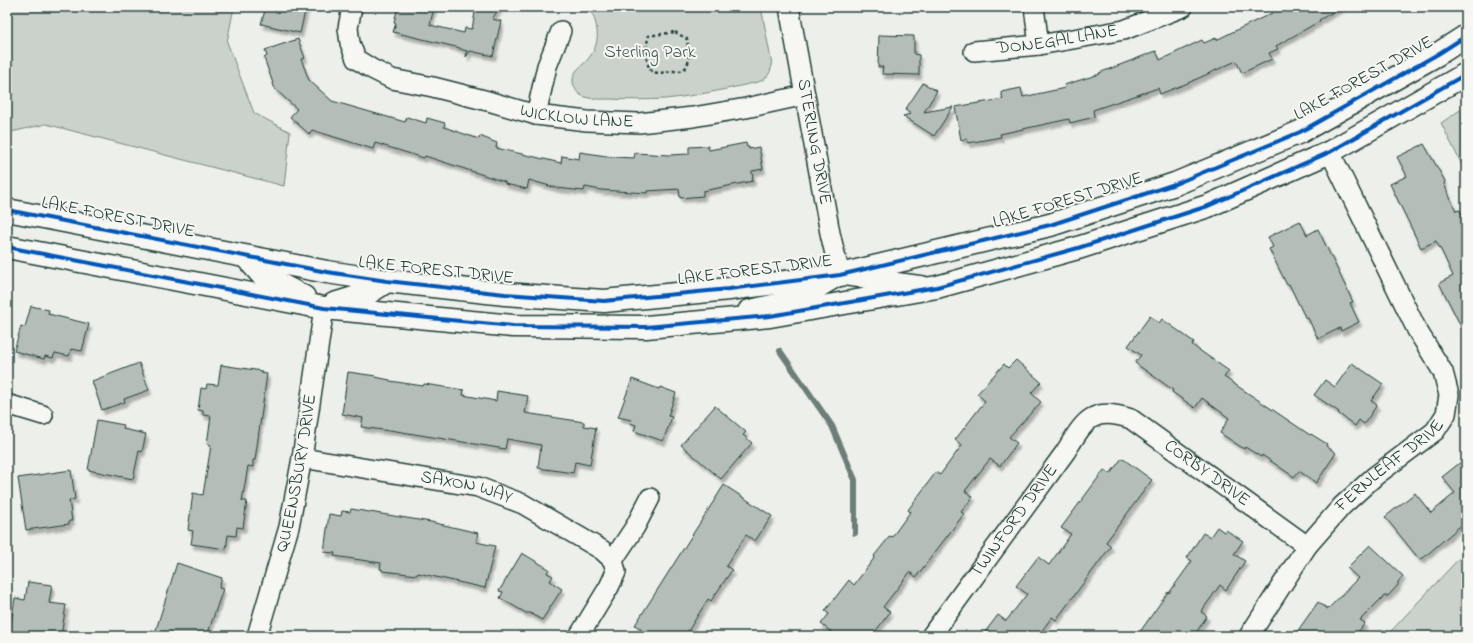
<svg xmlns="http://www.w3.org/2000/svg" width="1473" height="643" font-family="'Indie Flower',sans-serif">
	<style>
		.green { fill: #cbd2cc; stroke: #758880 }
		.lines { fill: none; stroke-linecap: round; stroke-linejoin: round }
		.stream { stroke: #6c7e77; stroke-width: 6 }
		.building { fill: #b4bdb8; stroke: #1f3d34; filter: url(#shadow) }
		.street-casing { stroke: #1f3d34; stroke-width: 22 }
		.primary-casing { stroke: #1f3d34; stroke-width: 25 }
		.path { stroke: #1f3d34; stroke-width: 2.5; stroke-dasharray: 3 3; stroke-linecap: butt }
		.street { stroke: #f6f6f2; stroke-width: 19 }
		.primary { stroke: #f6f6f2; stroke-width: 22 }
		.cycleway-casing { stroke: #f6f6f2; stroke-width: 6 }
		.cycleway { stroke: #0057b8; stroke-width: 4 }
		.labels { text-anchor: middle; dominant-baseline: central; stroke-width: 4; stroke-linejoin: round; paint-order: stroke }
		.street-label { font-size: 18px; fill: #1f3d34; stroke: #f6f6f2 }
		.park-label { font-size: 18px; fill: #415b52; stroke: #f6f6f2 }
	</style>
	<defs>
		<filter id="shadow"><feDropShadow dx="2.5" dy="4.5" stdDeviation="1" flood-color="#0004"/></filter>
	</defs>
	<rect width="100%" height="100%" fill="#edefea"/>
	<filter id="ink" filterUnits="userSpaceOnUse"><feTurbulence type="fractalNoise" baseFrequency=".025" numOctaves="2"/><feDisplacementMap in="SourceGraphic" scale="8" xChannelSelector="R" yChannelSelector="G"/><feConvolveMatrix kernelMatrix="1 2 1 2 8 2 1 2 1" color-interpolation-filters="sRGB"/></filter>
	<g filter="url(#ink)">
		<g class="green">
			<path d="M7 7H234L227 42 254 113 290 132 284 186 46 124 7 133Z"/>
			<path d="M597 7H761L772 65C770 74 767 79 758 82 727 89 696 96 665 99 647 100 628 100 610 99 602 99 591 100 583 96 577 94 574 88 573 82 572 70 583 66 589 58 601 42 598 28 592 12Z"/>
			<path d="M1466 106V173L1441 123Z"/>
			<path d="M1466 551V636H1388L1392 630Z"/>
		</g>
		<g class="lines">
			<path class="stream" d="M780 351 832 426 855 480V533"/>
		</g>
		<g class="building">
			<path d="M266 7H306L300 33 261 24Z"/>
			<path d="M398 7H434L430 25 464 33 465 28 472 29 476 7H500L492 19 501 21 493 56 470 51 466 57 467 51 460 49V48L393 32 396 23 394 22Z"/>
			<path d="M1268 7H1342L1319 20 1320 21 1276 46 1278 49 1269 53 1272 59 1242 73 1236 61 1188 83 1160 94 1158 88 1093 110 1094 117 1070 123 1069 119 1000 134 1001 137 968 143 967 139 961 140 955 107 1003 99 1001 92 1021 88 1023 97 1065 88 1064 85 1100 74 1099 73 1156 51 1160 60 1202 40 1204 43 1216 38V40L1272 13Z"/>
			<path d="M879 35 914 36V54L919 55V75L882 74 883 67H878Z"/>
			<path d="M298 39 305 58 301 59 309 80 332 101 405 122 407 117 426 123 427 118 445 123 444 127 479 139 480 136 497 143 496 148 561 163 562 156 579 159 580 152 613 157 634 158 635 153 669 155 689 154V147L708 146 709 150 746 143 747 147H749V149L759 147 763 169 752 171 753 181 703 191V196L680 198 679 189 647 191V193L601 190 585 187 584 191 557 188 529 180 527 189 505 184V182L425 156 424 158 375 143 373 149 312 130 309 134 290 117 297 109 275 89 264 58 267 56 265 50Z"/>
			<path d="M923 83 937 91 924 112 953 107 934 136 903 116 911 114 905 110Z"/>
			<path d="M1424 144 1445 181 1444 184 1456 211 1460 210 1466 224V336L1439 283 1453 276 1443 254 1436 241 1421 248 1390 184 1407 176 1397 157Z"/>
			<path d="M1300 221 1307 235 1318 229 1353 302 1350 303 1359 322 1341 331 1340 328 1318 339 1308 318 1306 319 1289 284 1287 285 1269 249 1273 247 1268 237Z"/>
			<path d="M31 306 49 310 48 314 89 324 82 351 71 349 69 356 55 353 53 358 45 356 44 359 14 351 21 326 25 327Z"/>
			<path d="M1150 316 1159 323 1162 319 1194 342 1192 345 1229 371 1224 377 1310 435 1311 434 1327 444 1326 446 1336 453 1316 483 1299 471 1294 477 1262 455 1261 457 1245 447 1244 449 1220 433 1229 418 1202 398 1195 408 1172 392 1173 390 1135 363 1141 355 1128 346Z"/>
			<path d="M1016 360 1041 382 1031 393 1041 402 1009 437 1017 443 1000 466 990 459 965 491 973 497 961 512 964 514 916 577 910 572 883 607 890 612 872 636H837L821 624 829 614 825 611 849 580 854 585 875 557 874 556 890 536 892 537 910 512 908 510 936 472 940 475 962 445 955 440 985 401 977 394 1004 364 1008 368Z"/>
			<path d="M139 363 149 390 124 399 125 402 102 410 92 381Z"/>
			<path d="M1352 363 1383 384 1371 401 1377 405 1364 424 1359 420 1355 426 1338 413 1339 412 1314 395 1325 380 1335 387Z"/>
			<path d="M221 365 262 371 261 373 267 374 255 460H253V467L248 466 242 501H247L243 528 237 527 236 536 228 535 226 549 191 544 193 531 188 530 193 493 203 495 211 445 207 444 211 416 203 415V411L198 410 201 388 206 389 207 384 218 385Z"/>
			<path d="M348 372 376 376 375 377 390 380V381L423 386 424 384 464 390 463 395 496 401 497 391 528 396 525 413 584 422V426L596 428 590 465 575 462 573 473 538 468 541 445 507 439 505 449 390 430V431L361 427 363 418 342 414Z"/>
			<path d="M632 379 659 389 660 387 676 393 668 416 672 417 663 441 634 431 636 425 630 423 631 420 618 417Z"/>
			<path d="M715 406 746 432 743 435 752 443 721 479 681 445Z"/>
			<path d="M97 420 124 425 123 429 146 434 142 452 139 451 133 479 88 470Z"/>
			<path d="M1122 458 1152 480 1106 542 1111 546 1056 620 1052 617 1038 636H982L998 615 1006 621 1027 594 1016 586 1038 557 1049 565 1071 534 1061 528 1104 470 1110 474Z"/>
			<path d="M1466 458V521L1422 559 1421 558 1419 559 1385 517 1415 493 1431 513 1455 493 1442 477Z"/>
			<path d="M71 470 75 499 69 500 72 521H69V524L26 530 18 478Z"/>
			<path d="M724 485 772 516 755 541 746 535 726 566 732 570 711 601 708 599 685 636H637L641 629 635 625Z"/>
			<path d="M351 509 431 522 478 533 476 542 495 546 485 588 418 573 417 575 382 571V569H380L381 563 334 556 335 553 324 552 329 514 341 516 342 511 350 512Z"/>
			<path d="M1217 527 1224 532 1226 530 1243 541 1234 554 1245 561 1226 590 1220 585 1201 612 1207 616 1194 636H1137L1168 592 1169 593 1192 561 1187 558 1203 533 1210 537Z"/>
			<path d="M1370 545 1403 576 1398 582V585L1388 596H1384L1360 620 1365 623 1355 636H1294L1318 602 1328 609 1358 578 1347 568Z"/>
			<path d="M522 553 549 569 547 573 553 576 550 581 562 589 542 620 530 613H526L500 598 503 592 499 591Z"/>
			<path d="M177 563 222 578 219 588 223 589 207 636H154Z"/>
			<path d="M28 582 52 585 49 603 66 605 61 636H9L15 598 25 600Z"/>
		</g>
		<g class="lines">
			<defs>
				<g id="street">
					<path id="s1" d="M352 7 348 28 350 43 356 59 372 69 392 79 433 87 488 101 536 115 587 121 639 123 693 117 746 108 805 95"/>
					<path id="s2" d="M789 7 830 233 840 275"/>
					<path d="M1034 7 1039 45"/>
					<path id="s3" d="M974 51 1039 45 1124 30 1183 7"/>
					<path d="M536 115 547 66 561 31"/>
					<path d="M748 310 805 297 815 290 840 275 923 286"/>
					<path d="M7 404 43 415"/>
					<path id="s4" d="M302 458 478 487 523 504 602 550 613 560"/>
					<path id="s5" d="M257 636 289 527 302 458 324 308"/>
					<path d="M579 636 609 587 616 572 613 560 635 527 650 498"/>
					<path id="s6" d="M931 636 1066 451C1085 420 1092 406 1131 419L1307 546"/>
					<path id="s7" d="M1249 636 1307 546 1342 506 1375 476 1435 431 1446 414 1449 395 1443 372 1417 330 1330 152"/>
				</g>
				<g id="primary">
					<path d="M7 210 327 272 387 281 505 294 604 301 729 289 840 275 1050 225 1175 184 1300 132 1438 54 1466 36"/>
					<path d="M7 247 324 308 513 326 646 327 770 316 937 287 1078 248 1208 206 1330 152 1466 74"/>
					<path d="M247 258 262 275 304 297"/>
					<path d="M334 304 367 294 387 281"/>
				</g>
			</defs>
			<use href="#street" class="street-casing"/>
			<use href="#primary" class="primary-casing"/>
			<path class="path" d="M675 32 687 39C688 47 691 60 686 67 683 72 677 71 672 71 666 72 658 74 653 72 644 67 647 45 648 36Z"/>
			<use href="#street" class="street"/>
			<use href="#primary" class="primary"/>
			<defs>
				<g id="cycleway">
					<path d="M7 210 327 272 387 281 505 294 604 301 729 289 840 275 1050 225 1175 184 1300 132 1438 54 1466 36"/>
					<path d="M7 247 324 308 513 326 646 327 770 316 937 287 1078 248 1208 206 1330 152 1466 74"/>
				</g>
			</defs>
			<use href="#cycleway" class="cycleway-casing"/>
			<use href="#cycleway" class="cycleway"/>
		</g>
	</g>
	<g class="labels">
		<g class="street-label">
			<text stroke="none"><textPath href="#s3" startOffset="84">DONEGAL LANE</textPath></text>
			<text transform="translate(1364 79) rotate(-29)">LAKE FOREST DRIVE</text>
			<text stroke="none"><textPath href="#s1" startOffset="284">WICKLOW LANE</textPath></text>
			<text stroke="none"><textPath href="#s2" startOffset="137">STERLING DRIVE</textPath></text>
			<text transform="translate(1068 201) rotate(-17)">LAKE FOREST DRIVE</text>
			<text transform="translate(118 218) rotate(11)">LAKE FOREST DRIVE</text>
			<text transform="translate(436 271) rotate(6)">LAKE FOREST DRIVE</text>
			<text transform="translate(755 271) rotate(-7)">LAKE FOREST DRIVE</text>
			<text stroke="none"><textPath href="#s7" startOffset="223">FERNLEAF DRIVE</textPath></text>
			<text stroke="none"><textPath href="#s5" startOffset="168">QUEENSBURY DRIVE</textPath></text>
			<text stroke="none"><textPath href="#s6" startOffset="405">CORBY DRIVE</textPath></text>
			<text stroke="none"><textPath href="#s4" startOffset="167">SAXON WAY</textPath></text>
			<text stroke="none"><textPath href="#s6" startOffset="142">TWINFORD DRIVE</textPath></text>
		</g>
		<g class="park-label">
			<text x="650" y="53">Sterling Park</text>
		</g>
	</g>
	<rect width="1473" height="643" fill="none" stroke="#f6f6f2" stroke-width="24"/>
	<rect x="12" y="12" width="1449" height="619" fill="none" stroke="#1f3d34" stroke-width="1.5" filter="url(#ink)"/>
</svg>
